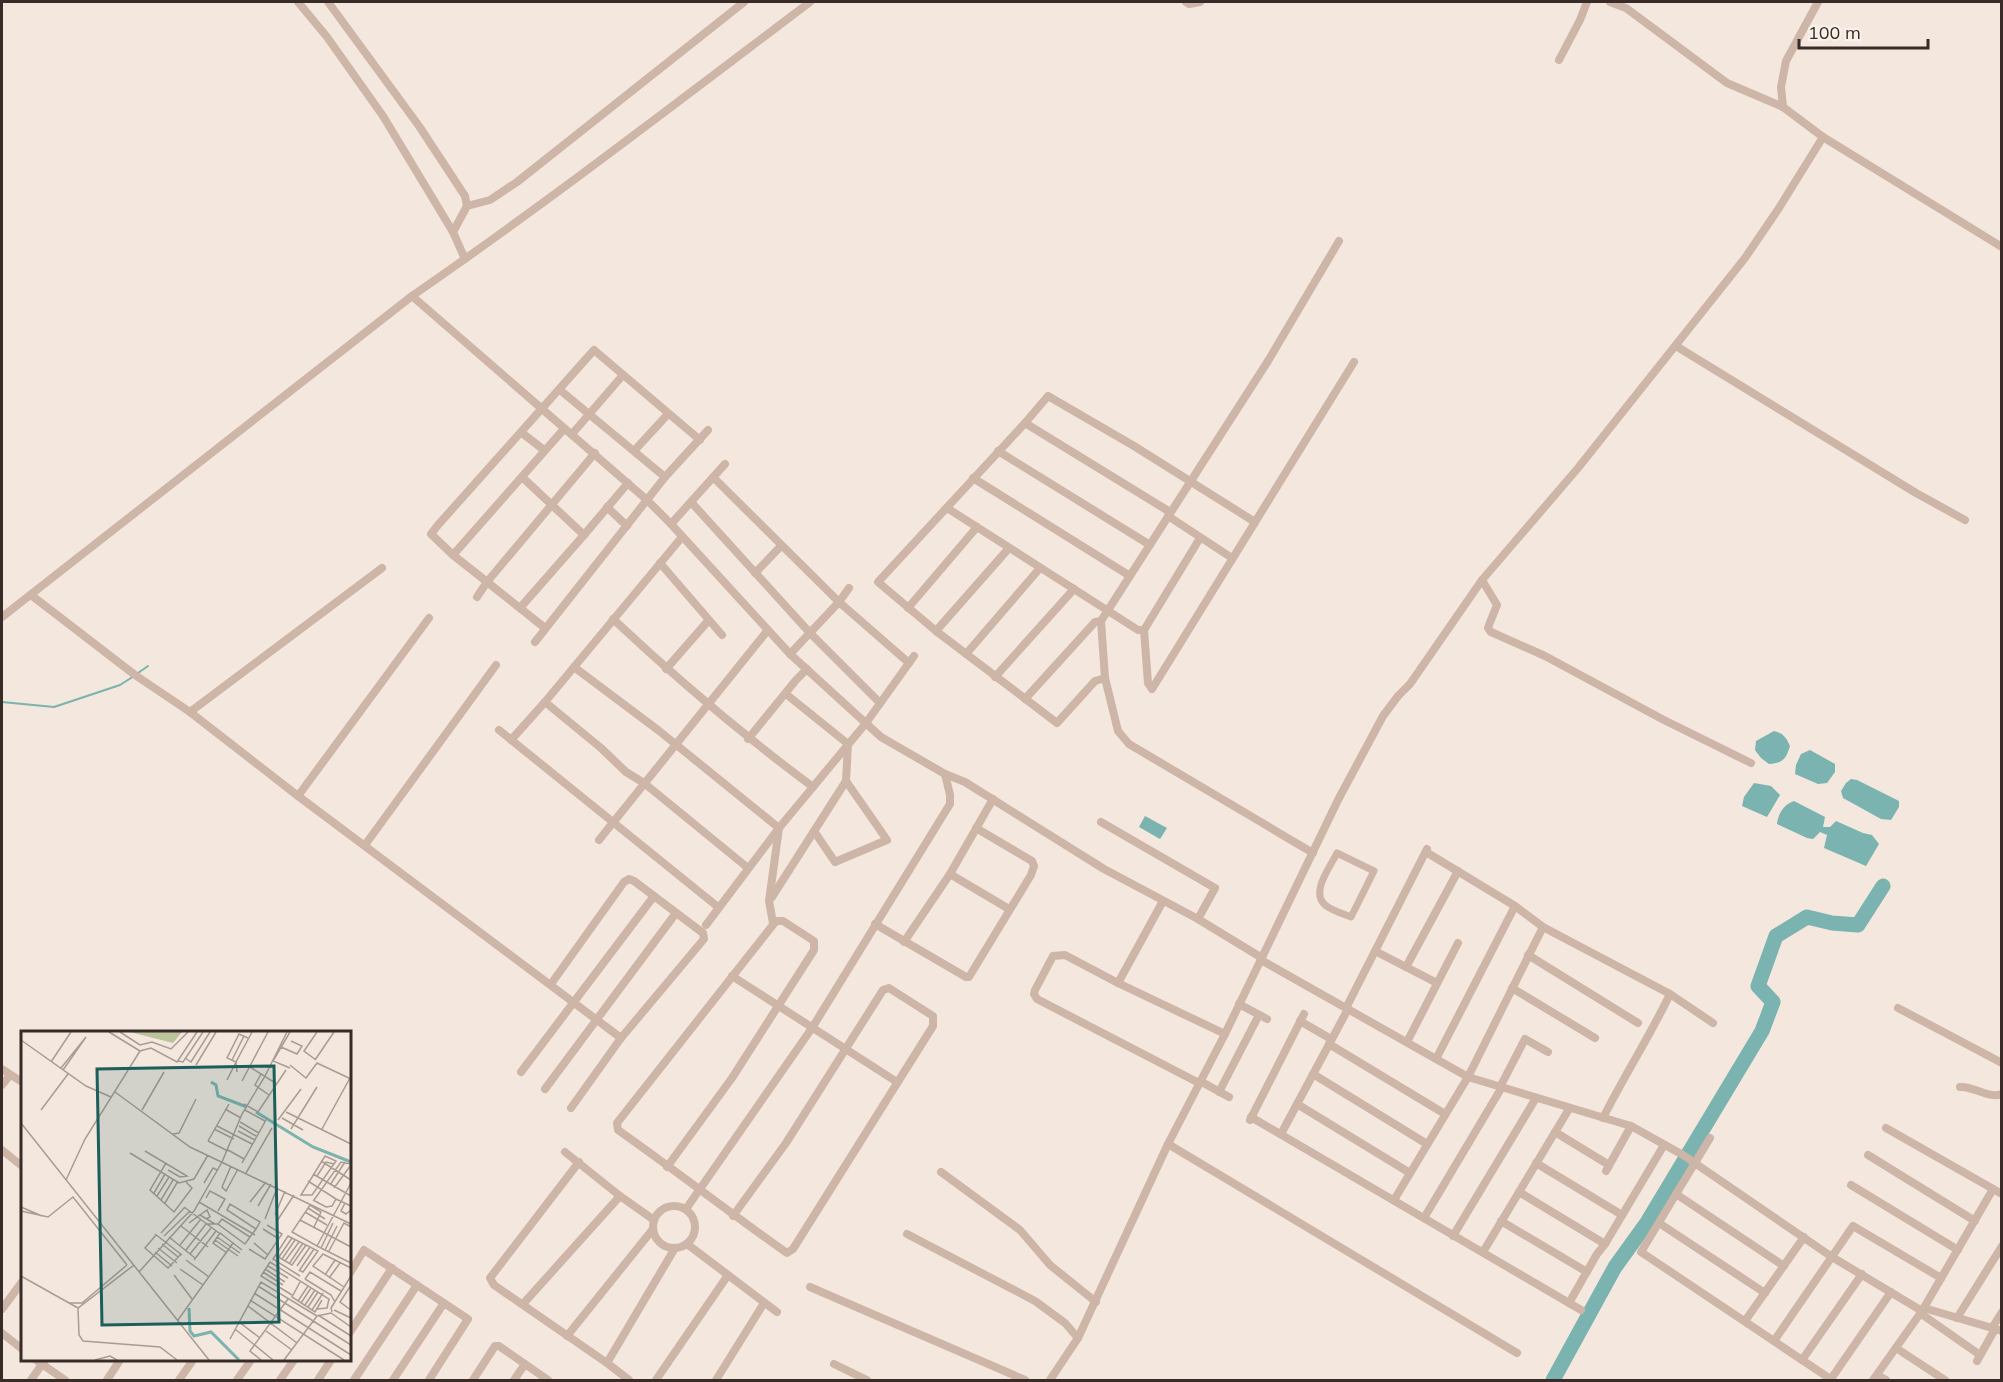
<svg xmlns="http://www.w3.org/2000/svg" width="2003" height="1382" font-family="Mulish,sans-serif">
	<style>
		.water { fill: #7ab3af }
		.lines { fill: none; stroke-linecap: round; stroke-linejoin: round }
		.stream { stroke: #7ab3af; stroke-width: 2 }
		.river { stroke: #7ab3af; stroke-width: 15 }
		.pedestrian { stroke: #cdb5a8; stroke-width: 7 }
		.minor { stroke: #cdb5a8; stroke-width: 8 }
		.inset-river { fill: none; stroke: #7ab3af; stroke-width: 3 }
		.inset-road { fill: none; stroke: #a99c95; stroke-width: 1.5 }
		.view { fill: #1b5e5b; fill-opacity: 0.15; stroke: #1b5e5b; stroke-width: 3 }
		.inset-edge { fill: none; stroke: #392c28; stroke-width: 3 }
	</style>
	<rect width="100%" height="100%" fill="#f4e7dd"/>
	<g class="water">
		<path d="M1774 731C1783 733 1786 737 1790 746 1786 759 1783 763 1769 764L1761 758 1755 750 1756 741Z"/>
		<path d="M1810 750 1835 764V772L1827 783 1818 784 1795 774 1796 765 1801 754Z"/>
		<path d="M1851 779 1857 780 1899 801V807L1891 820 1881 819 1843 798 1841 791 1846 783Z"/>
		<path d="M1754 783 1771 786 1780 795 1767 817 1742 806 1744 797Z"/>
		<path d="M1794 801 1825 817 1823 827H1830L1836 821 1863 833 1872 835 1879 844 1866 866 1824 848 1827 835 1820 832 1813 839 1807 838 1777 824C1778 814 1784 804 1794 801Z"/>
		<path d="M1145 816 1167 828 1160 839 1139 827Z"/>
	</g>
	<g class="lines">
		<g class="stream">
			<path d="M138 673 148 666"/>
			<path d="M2 702 54 707 120 685 134 676"/>
		</g>
		<path class="river" d="M1553 1380 1615 1267 1646 1224 1762 1031 1773 1002 1758 986 1776 936 1807 917 1832 923 1858 925 1883 886"/>
		<path class="pedestrian" d="M1337 853 1374 871 1351 917C1343 914 1331 910 1325 905 1310 892 1331 866 1337 853Z"/>
		<g class="minor">
			<path d="M298 2 327 37 383 116 453 232 465 259"/>
			<path d="M328 2 419 126 465 196 467 206 453 232"/>
			<path d="M1186 2 1189 4 1200 2"/>
			<path d="M1610 2 1626 8 1727 83 1783 107 1823 137 2002 247"/>
			<path d="M1559 60 1580 20 1587 2"/>
			<path d="M1783 107 1781 87 1786 61 1818 2"/>
			<path d="M467 206 490 200 517 182 744 2"/>
			<path d="M412 296 647 500 671 524 790 654 881 737 945 774 965 782 1104 869 1198 919 1262 958"/>
			<path d="M1676 346 1916 493 1965 520"/>
			<path d="M560 390 665 477"/>
			<path d="M1025 423 1170 512"/>
			<path d="M522 433 544 450"/>
			<path d="M572 434 623 375"/>
			<path d="M634 451 668 414"/>
			<path d="M998 451 1150 545"/>
			<path d="M522 477 584 535"/>
			<path d="M713 477 839 602 909 663"/>
			<path d="M973 478 1130 576"/>
			<path d="M691 502 810 633 880 703"/>
			<path d="M607 507 627 526"/>
			<path d="M947 508 1138 630H1144"/>
			<path d="M1168 516 1232 558"/>
			<path d="M671 524 725 464"/>
			<path d="M1200 538 1144 630 1148 683 1152 689 1354 362"/>
			<path d="M453 555 564 429"/>
			<path d="M660 563 722 635"/>
			<path d="M755 573 781 546"/>
			<path d="M1482 580 1497 605 1489 625 1488 628 1491 632 1545 656 1662 719 1751 763"/>
			<path d="M31 595 135 675 190 712 298 796 621 1038"/>
			<path d="M477 597 487 582 595 453"/>
			<path d="M520 608 584 535 628 483"/>
			<path d="M908 608 977 527"/>
			<path d="M2 617 412 296C548 202 679 101 810 2"/>
			<path d="M613 619C677 679 743 735 813 787"/>
			<path d="M545 628 453 555 431 534 438 525 594 350 700 440"/>
			<path d="M936 631 1009 548"/>
			<path d="M535 642 665 477 708 430"/>
			<path d="M790 654 839 602 849 588"/>
			<path d="M966 654 1040 568"/>
			<path d="M574 667 658 730 779 828 769 901 773 923"/>
			<path d="M666 669 708 621"/>
			<path d="M995 677 1074 589"/>
			<path d="M1105 678 1095 681 1057 723 936 631 878 582 1025 423 1048 396 1134 446 1255 522"/>
			<path d="M1025 699 1095 622 1101 621"/>
			<path d="M545 702 601 748 626 772 644 783 748 868"/>
			<path d="M190 712 382 568"/>
			<path d="M499 730 718 907"/>
			<path d="M748 739 796 680 807 669"/>
			<path d="M511 740 545 702 682 537"/>
			<path d="M298 796 429 618"/>
			<path d="M1101 822 1215 888 1198 919"/>
			<path d="M814 831 835 862 887 840 846 781"/>
			<path d="M599 840 768 630"/>
			<path d="M365 845 496 665"/>
			<path d="M1426 852 1515 906 1543 927 1670 994 1713 1023"/>
			<path d="M1313 853 1129 744 1118 731 1105 678 1101 621 1268 361 1339 241"/>
			<path d="M950 874 1009 909"/>
			<path d="M772 897 846 781 848 744 786 694"/>
			<path d="M875 924 966 977H969L1031 875 1034 866 1032 861 976 828"/>
			<path d="M706 925 779 828 866 723 914 656"/>
			<path d="M904 942 950 874 993 799"/>
			<path d="M1375 951 1437 983"/>
			<path d="M1528 955 1638 1023"/>
			<path d="M1261 960 1468 1077 1631 1126 1683 1155 1832 1257 1922 1311"/>
			<path d="M1406 967 1458 871"/>
			<path d="M732 976 897 1082"/>
			<path d="M1118 983 1163 901"/>
			<path d="M551 984 624 882 629 879 634 881 703 933 704 939 621 1038 571 1108"/>
			<path d="M1512 988 1595 1038"/>
			<path d="M1239 1004 1267 1019"/>
			<path d="M1346 1008 1427 849"/>
			<path d="M1898 1008 2002 1063"/>
			<path d="M1300 1021 1331 1039"/>
			<path d="M1407 1042 1458 943"/>
			<path d="M1329 1044 1445 1114"/>
			<path d="M1436 1059 1515 906"/>
			<path d="M2 1069 22 1082"/>
			<path d="M521 1072 654 896"/>
			<path d="M1313 1074 1427 1144"/>
			<path d="M1200 1081 1229 1097"/>
			<path d="M1199 1083 1037 999 1034 994 1035 990 1053 956 1065 955 1118 983 1225 1034"/>
			<path d="M2 1085 10 1075"/>
			<path d="M1500 1087 1525 1039 1548 1052"/>
			<path d="M1960 1087C1974 1086 1988 1099 2002 1094"/>
			<path d="M545 1089 676 913"/>
			<path d="M1219 1092 1259 1015"/>
			<path d="M1297 1104 1410 1173"/>
			<path d="M1251 1117 1581 1310"/>
			<path d="M1603 1118C1624 1076 1650 1036 1670 994"/>
			<path d="M1250 1120 1304 1014"/>
			<path d="M1886 1128 2002 1194"/>
			<path d="M1555 1132 1609 1165"/>
			<path d="M1281 1134 1348 1009"/>
			<path d="M1710 1138 1641 1252 1832 1380"/>
			<path d="M1168 1144 1517 1353"/>
			<path d="M2 1150 22 1166"/>
			<path d="M565 1152 620 1196 654 1220"/>
			<path d="M1868 1155 1975 1221"/>
			<path d="M579 1162 490 1278 494 1285 607 1363 629 1380"/>
			<path d="M1536 1163 1622 1215"/>
			<path d="M667 1167 732 1078 814 950V941L783 921H776L617 1123 618 1130C675 1170 730 1213 787 1253L793 1249 933 1026V1016L889 988 883 990 786 1143 733 1216"/>
			<path d="M1606 1171 1631 1126"/>
			<path d="M941 1172 1020 1230 1050 1265 1096 1302"/>
			<path d="M1851 1185 1958 1250"/>
			<path d="M1519 1192 1605 1244"/>
			<path d="M1676 1194 1784 1266"/>
			<path d="M1394 1200 1468 1077 1543 927"/>
			<circle cx="674" cy="1227" r="21"/>
			<path d="M686 1209 812 1028 950 804V795L945 774"/>
			<path d="M1424 1218 1502 1087"/>
			<path d="M1501 1221 1587 1272"/>
			<path d="M1659 1223 1765 1293"/>
			<path d="M907 1234 1035 1301 1065 1323 1078 1338"/>
			<path d="M1453 1236 1536 1098"/>
			<path d="M687 1244 777 1312"/>
			<path d="M1483 1252 1569 1109"/>
			<path d="M350 1273 364 1250 468 1319 429 1380"/>
			<path d="M810 1287 1025 1380"/>
			<path d="M1569 1303 1597 1254 1605 1244 1664 1145"/>
			<path d="M523 1304 620 1196"/>
			<path d="M1924 1308 2002 1331"/>
			<path d="M2 1309 22 1282"/>
			<path d="M1920 1313 1980 1355"/>
			<path d="M1957 1318 2002 1246"/>
			<path d="M1745 1321 1804 1237"/>
			<path d="M1992 1328 2002 1312"/>
			<path d="M350 1332 392 1268"/>
			<path d="M2 1333 22 1349"/>
			<path d="M567 1336 653 1229"/>
			<path d="M1774 1341 1853 1226 1941 1278"/>
			<path d="M1896 1348 1945 1380"/>
			<path d="M36 1360 65 1380"/>
			<path d="M1802 1360 1862 1274"/>
			<path d="M1977 1361 1995 1329"/>
			<path d="M607 1363 675 1248"/>
			<path d="M834 1364 867 1380"/>
			<path d="M1877 1375 1886 1380"/>
			<path d="M1831 1379 1891 1292"/>
			<path d="M31 1380 45 1360"/>
			<path d="M107 1380 120 1360"/>
			<path d="M179 1380 193 1360"/>
			<path d="M237 1380 251 1360"/>
			<path d="M280 1380 294 1360"/>
			<path d="M318 1380 331 1360"/>
			<path d="M354 1380 417 1285"/>
			<path d="M393 1380 444 1303"/>
			<path d="M473 1380 495 1346H499L548 1380"/>
			<path d="M514 1380 525 1364"/>
			<path d="M656 1380 728 1275"/>
			<path d="M716 1380 764 1303"/>
			<path d="M1050 1380 1078 1338 1168 1144 1225 1034 1338 800 1383 716 1398 696 1410 684 1482 580 1578 468 1745 258 1779 208 1823 137"/>
			<path d="M1873 1380 1922 1311 1993 1189"/>
		</g>
	</g>
	<g transform="translate(21 1031)">
		<rect width="330" height="330" fill="#f4e7dd"/>
		<path d="M109 1H161L152 12Z" fill="#bbc49b"/>
		<path class="inset-river" d="M190 51 195 54 197 65 226 76M235 81 292 116 330 131M168 277 169 300 173 305 190 301 218 329"/>
		<path class="inset-road" d="M88 1 119 20M99 1 119 14 131 11 150 18 167 1M0 9 65 55 90 66M260 16 276 23 281 15 270 10M164 27 170 31 189 1M211 29 223 5M294 29 313 1M295 29 283 20 296 1M157 30 162 31 182 1M30 31 50 1M175 34 195 1M269 34 285 47 296 32 330 48M229 36 256 53M40 37 65 6 42 39M269 37 252 30 269 1M216 41 215 31 231 1M240 43 234 54 248 64M244 45 266 1M206 49 215 31 206 27 218 3 227 7M221 50 247 1M94 61 169 116 330 193M223 73 237 81 265 39M204 78 220 87M20 79 47 43M121 79 143 41M224 79 244 90M265 81 330 113M261 87 282 99M257 89 280 58M219 91 238 102M0 92 188 329M196 95 231 113M218 95 235 105M193 98 213 108M270 98 296 56M301 98 329 47M217 100 234 109M152 103 158 102 175 68M187 110 208 73M187 110 207 120M207 119 223 128M124 120 166 145 159 146 147 139M109 122 158 152 173 148 187 124M304 125 315 130 291 164H280ZM300 130 330 149M201 131 221 83 244 45M145 132 129 159 153 181 171 157 165 151M221 132 245 89M210 135 201 156 205 160 217 138M225 142 251 97M292 143 330 165M296 145 305 131 313 133M45 149 64 108 119 20 130 17 156 31 176 1M287 150 315 168M183 152 192 137 196 139M309 154 324 131M313 157 330 134M133 162 144 143M136 165 148 146M185 167 189 160 204 168 197 180M140 169 152 149M292 169 305 176 311 175 315 168 330 175M293 169 320 131 330 133M178 171 234 204M229 171 245 151M144 172 157 150M324 172 320 180 325 183 330 179M237 175 250 153M0 176 21 185M163 176 198 202M287 177 304 188M0 180 27 186 52 166 106 234M284 181 306 194M179 184 186 179 189 186 185 188M254 184 264 160M244 188 256 157M279 189 330 216M256 190 273 164M168 192 179 184 194 193M160 195 187 216M293 196 300 181 289 174 271 201 296 215 330 152M242 198 258 208M140 202 164 176M134 203 161 224M135 204 124 217 147 237 160 223M143 205 169 180M148 206 174 227M196 206 219 222M229 206 201 188 197 193 224 213 229 206 235 198 239 191 209 173 206 179 235 198M194 209 217 225M233 212 247 224M141 213 157 226M159 214 180 188M296 215 330 232M137 217 156 232M300 217 312 192M228 218 244 228 261 203 246 194M165 219 185 193H197M304 219 316 195M308 220 323 192 330 196M134 221 151 235M206 222 192 212 199 202 221 219M169 223 190 197M254 224 271 234 285 214M258 226 271 207M261 228 274 209M165 229 188 246M173 229 195 200M264 230 278 211M268 233 282 212M247 235 267 247M276 235 289 216M159 238 182 254M244 238 264 251M278 239 282 241 297 220 267 205 252 228 279 245M278 240 293 218M118 241 173 180 201 131M242 241 262 254M153 244 171 268M304 244 314 229M0 245 57 277 113 234M308 247 319 232M284 248 289 241 320 260M284 248 310 264 314 271M279 251 271 266 294 281 301 269M330 254 319 271 330 279M237 255 330 314M323 256 292 235 302 223 330 237M233 262 330 324M271 264 240 245 249 231 308 268 306 277 296 278M229 269 323 329M277 270 287 255M47 272H61L106 234M280 272 290 257M284 274 294 259M227 275 276 312M287 276 297 261M57 277 58 304 62 310 139 316 156 329M291 279 302 262M313 279 330 287M311 281 310 277 330 245M297 284 330 305M296 285 310 282 330 296M157 289 212 212M218 291 239 307M214 298 252 329M245 300 271 319M209 308 240 251 296 285M74 329 89 325 96 329M240 329 229 320 267 268M263 329 296 285"/>
		<path class="view" d="M253 35 258 291 81 294 76 38Z"/>
		<rect width="330" height="330" class="inset-edge"/>
	</g>
	<rect width="2003" height="1382" fill="none" stroke="#392c28" stroke-width="6"/>
	<path d="M1799 39v9h129v-9" fill="none" stroke="#392c28" stroke-width="3"/>
	<text x="1808" y="39" font-size="18" fill="#392c28" stroke="#fbf1ea" stroke-width="4.5" paint-order="stroke">100 m</text>
</svg>
